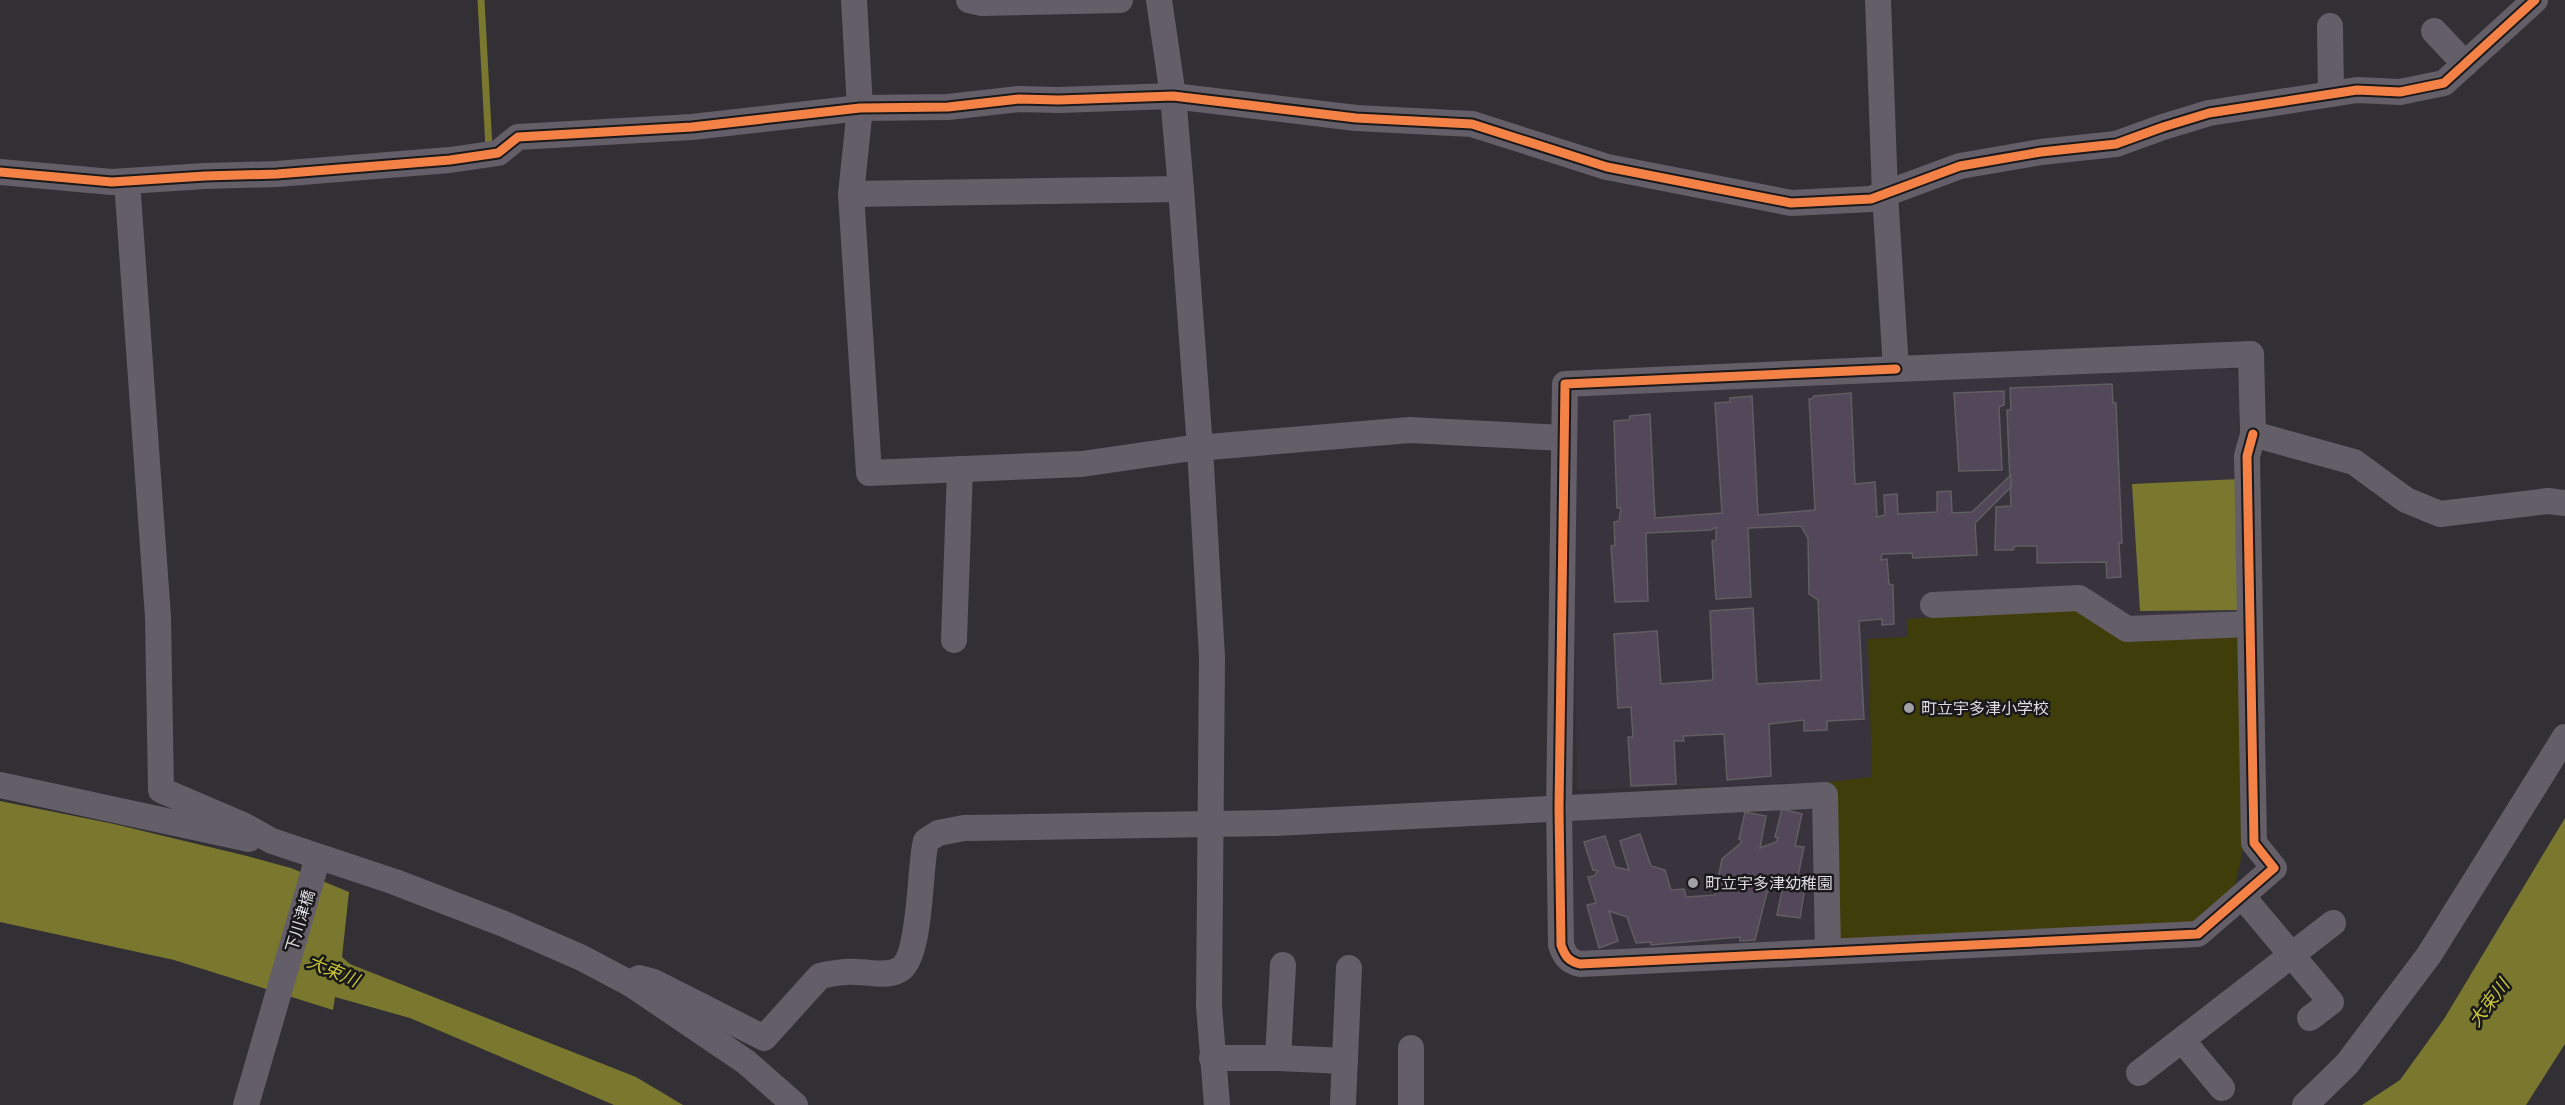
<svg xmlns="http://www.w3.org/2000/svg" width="2565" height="1105" font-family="'Fira Sans','Noto Sans JP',sans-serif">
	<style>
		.built { fill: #39333e }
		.green { fill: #3f3e0a }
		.water { fill: #79782e }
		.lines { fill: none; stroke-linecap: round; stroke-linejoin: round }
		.stream { stroke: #79782e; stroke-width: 7 }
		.building { fill: #524859; stroke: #605e61; stroke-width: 1.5 }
		.minor { stroke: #645e68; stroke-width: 26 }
		.cycleway-casing { stroke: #19181b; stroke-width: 13 }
		.cycleway { stroke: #f48246; stroke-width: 9 }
		.poi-dot { fill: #a2a0a4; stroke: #19181b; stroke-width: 2 }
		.labels { text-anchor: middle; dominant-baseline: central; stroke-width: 5; stroke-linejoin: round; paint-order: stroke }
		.poi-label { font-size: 16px; fill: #dfdde1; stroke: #19181b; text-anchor: start }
		.street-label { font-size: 16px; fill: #dfdde1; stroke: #19181b }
		.water-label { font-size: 18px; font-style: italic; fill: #cac735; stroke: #19181b }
	</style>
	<rect width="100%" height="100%" fill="#323034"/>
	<g class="built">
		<path d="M2229 368 2240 377 2242 412 2238 418 2244 845 1836 944 1829 782 1577 790 1572 403 1577 395Z"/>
		<path d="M1819 803V943L1580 955 1569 947 1566 823 1578 811Z"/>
	</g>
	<path class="green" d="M2073 609 2126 642 2241 634 2244 845 2233 894 2196 924 1836 944 1829 782 1872 777 1868 639 1907 637V619Z"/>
	<g class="water">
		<path d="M2239 479 2241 610 2140 611 2132 484Z"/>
		<path d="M0 801 114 824 247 856 291 868 349 892 342 957 350 964 636 1077 683 1105H614L410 1018 335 997 333 1010 174 960 0 922Z"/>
		<path d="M2565 818V1044L2526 1105H2362L2400 1080 2444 1019Z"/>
	</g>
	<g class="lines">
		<path class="stream" d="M481 0 489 148"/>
	</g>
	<g class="building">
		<path d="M2112 384 2113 403H2116L2122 543H2119L2121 577 2107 578 2106 562 2037 563V546H2015L2013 550H1995L1996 507 2011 506 2007 410H2011L2010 388Z"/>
		<path d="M2004 391V405L1999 407 2002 470 1959 471 1954 393Z"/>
		<path d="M1851 393 1855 484 1875 482 1877 517 1885 515 1884 495 1897 494 1898 514 1937 512V492L1951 491 1952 513 1972 512 2011 475V487L1975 523 1977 555 1913 558 1912 553 1882 554 1881 560 1887 559 1889 584 1893 585 1894 624 1882 625V619L1859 621 1864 719 1827 721V730L1804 731V720L1769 724 1771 776 1727 780 1724 734 1683 736 1684 741H1674L1676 784 1631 786 1628 737H1633L1631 707 1618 708 1614 634 1657 631 1661 684 1713 680 1710 611 1753 608 1757 684 1821 680 1818 600 1809 594 1808 538 1801 526 1748 528 1751 597 1716 599 1712 541 1716 540V527L1711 530 1646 533 1648 601 1615 602 1611 546 1615 545 1614 522 1619 521 1621 508H1617L1614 421 1629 420 1630 416 1650 414 1655 518 1722 513 1715 403 1730 402V398L1752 396 1758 515 1815 510 1809 399H1812L1814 396Z"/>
		<path d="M1782 809 1802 814 1795 846 1804 847 1798 876 1802 877 1801 885 1805 887 1800 918 1777 915 1783 886 1767 892 1755 940 1740 941V937L1651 945V942L1636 943 1627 917 1609 911 1618 941 1599 948 1587 905 1596 903 1588 877 1594 876 1598 871 1593 870 1584 842 1605 836 1615 867 1629 870 1620 841 1640 834 1651 866 1665 870 1671 890 1684 889 1686 897 1715 895 1722 859 1741 843V840L1739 839 1745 812 1766 816 1760 848 1776 842 1778 838 1775 837Z"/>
	</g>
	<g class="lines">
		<g class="minor">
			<path d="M854 0 860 108 851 194 869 473 1082 464 1185 449 1410 430 1564 438"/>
			<path d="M969 0 982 3 1120 0"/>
			<path d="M1159 0 1173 96 1181 189 1200 448 1212 657 1209 1006 1217 1105"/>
			<path d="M1878 0 1885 194 1896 369 2251 354 2253 434 2354 462 2406 500 2440 514 2548 501 2565 503"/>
			<path d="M2330 26 2331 94"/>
			<path d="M2434 31 2465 64"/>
			<path d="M0 172 112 182 205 176 277 174 450 160 498 153 518 137 692 127 860 108 948 107 1019 99 1059 100 1173 96 1356 118 1472 124 1607 167 1791 203 1871 199 1960 166 2041 152 2116 144 2163 127 2209 113 2357 90 2400 92 2444 83 2535 0"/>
			<path d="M127 181 158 617 161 790 245 826 272 841 395 882 504 924 582 958 631 984 746 1062 795 1105"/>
			<path d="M851 194 1181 189"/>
			<path d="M1896 369 1565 384 1559 808 1561 945C1565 956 1568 961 1580 964L2198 934 2274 868 2254 843 2247 456 2253 434"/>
			<path d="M1933 605 2079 598 2127 629 2250 624"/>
			<path d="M954 640 960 469"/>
			<path d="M0 785 249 839"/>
			<path d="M2242 896 2331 1002 2310 1018"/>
			<path d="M631 984 639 978 654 982 764 1038 820 976C833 973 845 971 857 972 871 972 886 977 899 970 922 958 919 866 926 841L938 833 964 828 1275 823 1825 795 1828 952"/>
			<path d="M2182 1040 2222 1088"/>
			<path d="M1212 1058H1278L1283 965"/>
			<path d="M1278 1058 1345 1061"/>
			<path d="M2139 1073 2333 923"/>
			<path d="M1343 1103 1349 968"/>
			<path d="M246 1105 318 857"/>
			<path d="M1411 1105V1048"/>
			<path d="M2305 1105 2347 1064 2429 955 2565 737"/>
		</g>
		<defs>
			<g id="cycleway">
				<path d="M0 172 112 182 205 176 277 174 450 160 498 153 518 137 692 127 860 108 948 107 1019 99 1059 100 1173 96 1356 118 1472 124 1607 167 1791 203 1871 199 1960 166 2041 152 2116 144 2163 127 2209 113 2357 90 2400 92 2444 83 2535 0"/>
				<path d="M1896 369 1565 384 1559 808 1561 945C1565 956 1568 961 1580 964L2198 934 2274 868 2254 843 2247 456 2253 434"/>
			</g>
		</defs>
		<use href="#cycleway" class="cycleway-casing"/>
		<use href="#cycleway" class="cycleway"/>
	</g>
	<g class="poi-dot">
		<circle cx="1909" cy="708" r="6"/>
		<circle cx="1693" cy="883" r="6"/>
	</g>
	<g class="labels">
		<g class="poi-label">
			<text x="1921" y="708">町立宇多津小学校</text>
			<text x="1705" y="883">町立宇多津幼稚園</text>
		</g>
		<g class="street-label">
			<text transform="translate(300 921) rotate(-73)">下川津橋</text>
		</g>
		<g class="water-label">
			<text transform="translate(333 971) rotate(23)">大束川</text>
			<text transform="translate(2489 1003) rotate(-53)">大束川</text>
		</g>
	</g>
</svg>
